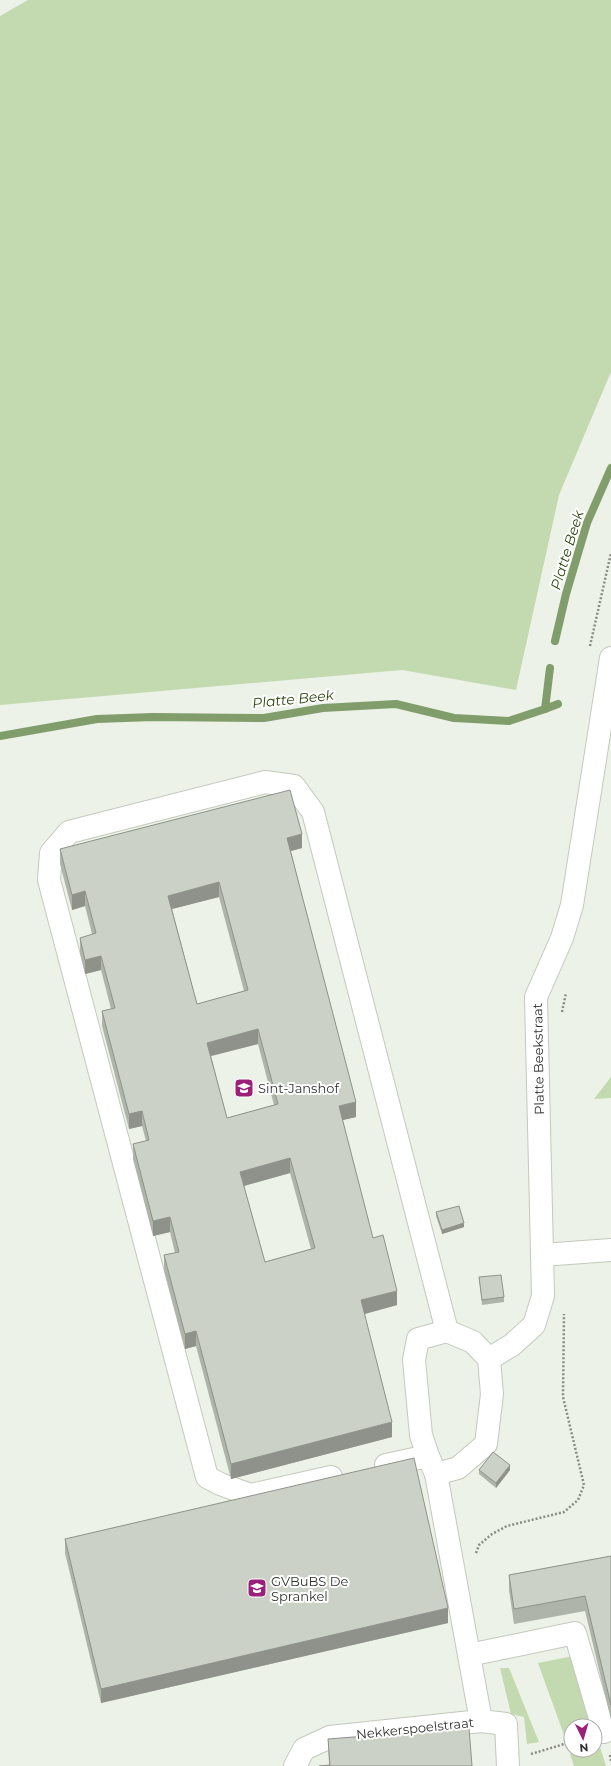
<svg xmlns="http://www.w3.org/2000/svg" width="611" height="1766" font-family="Montserrat,sans-serif">
	<style>
		.green { fill: #c3dab1 }
		.lines { fill: none; stroke-linecap: round; stroke-linejoin: round }
		.stream { stroke: #829d6c; stroke-width: 8 }
		.minor-casing { stroke: #c3c9be; stroke-width: 24 }
		.path { stroke: #888c85; stroke-width: 2.5; stroke-dasharray: 2 2; stroke-linecap: butt }
		.minor { stroke: #fff; stroke-width: 22 }
		.wall { fill: #afb4aa; fill-rule: evenodd }
		.shaded-wall { fill: #8e928b }
		.building { fill: #cbd1c6; stroke: #8e928b; fill-rule: evenodd }
		.labels { text-anchor: middle; dominant-baseline: central; stroke-width: 4; stroke-linejoin: round; paint-order: stroke }
		.street-label { font-size: 13px; fill: #313430; stroke: #fff }
		.poi-label { font-size: 13px; fill: #313430; stroke: #fff; text-anchor: start }
		.water-label { font-size: 14px; font-style: italic; fill: #2d4712; stroke: #fff }
	</style>
	<rect width="100%" height="100%" fill="#ecf2e7"/>
	<g class="green">
		<path d="M28 0H611V372L559 495 516 690 402 670 0 705V16Z"/>
		<path d="M611 1077V1098L594 1099Z"/>
		<path d="M573 1656 594 1726H571V1733L564 1735 538 1663Z"/>
		<path d="M500 1668H509L539 1742 527 1744 524 1717 511 1714Z"/>
		<path d="M599 1744 606 1766H574L570 1754 582 1750H595V1746Z"/>
	</g>
	<g class="lines">
		<g class="stream">
			<path d="M555 641 566 594 587 523 611 468"/>
			<path d="M545 709 558 704"/>
			<path d="M0 736 97 719 153 717 264 718 323 708 396 704 454 718 509 721 545 709 550 668"/>
		</g>
		<defs>
			<g id="minor">
				<path d="M542 1255 611 1250"/>
				<path d="M447 1331 473 1342 489 1359 492 1394 486 1444 458 1468 436 1474 428 1456 421 1435 414 1360 418 1339Z"/>
				<path d="M489 1359 512 1345 534 1325 543 1296 536 997 562 938 572 905 611 658"/>
				<path d="M386 1465 428 1456"/>
				<path d="M436 1474 481 1721"/>
				<path d="M331 1477 251 1495 220 1484 207 1477 49 880 51 853 69 832 265 782 294 786 313 812 447 1331"/>
				<path d="M469 1655 575 1633 604 1732"/>
				<path d="M295 1766 304 1749 330 1737 481 1721 506 1724 508 1766"/>
			</g>
		</defs>
		<use href="#minor" class="minor-casing"/>
		<g class="path">
			<path d="M590 646 611 553"/>
			<path d="M562 1012 566 993"/>
			<path d="M476 1553 479 1545 492 1534 507 1526 564 1512 578 1500 584 1485 563 1397 564 1314"/>
			<path d="M531 1754 571 1742"/>
			<path d="M610 1755 611 1761"/>
		</g>
		<use href="#minor" class="minor"/>
	</g>
	<g class="wall">
		<path d="M302 848 291 851 356 1117 342 1120 373 1238 397 1305 364 1314 392 1437 231 1479 196 1346 185 1349 164 1270V1255L175 1253 170 1232 153 1236 133 1159V1144L146 1141 142 1126 129 1129 102 1026V1011L111 1009 101 970 85 974 80 953V938L92 934 85 906 72 910 60 864V849ZM219 897 244 991 197 1004 172 909ZM258 1044 274 1105 227 1118 211 1056ZM290 1173 311 1249 265 1262 244 1186Z"/>
		<path d="M436 1212 464 1227 442 1234 436 1216Z"/>
		<path d="M479 1277 504 1297V1302L482 1305Z"/>
		<path d="M479 1470H510L496 1488 479 1474Z"/>
		<path d="M65 1539 448 1623 101 1703 65 1553Z"/>
		<path d="M611 1556V1720L585 1611 514 1624 509 1590V1575Z"/>
		<path d="M328 1739 472 1766 329 1765Z"/>
	</g>
	<g class="shaded-wall">
		<path d="M302 834V848L287 852V838Z"/>
		<path d="M219 882V897L168 910V896Z"/>
		<path d="M85 891V906L72 910V895Z"/>
		<path d="M101 956V970L85 974V960Z"/>
		<path d="M258 1029V1044L207 1057V1043Z"/>
		<path d="M356 1102V1117L339 1121V1106Z"/>
		<path d="M142 1111V1126L129 1129V1114Z"/>
		<path d="M290 1158V1173L240 1187V1172Z"/>
		<path d="M170 1217V1232L153 1236V1221Z"/>
		<path d="M464 1223V1227L442 1234V1230Z"/>
		<path d="M397 1291V1305L361 1315V1300Z"/>
		<path d="M196 1331V1346L185 1349V1334Z"/>
		<path d="M392 1422V1437L231 1479V1464Z"/>
		<path d="M510 1465V1470L496 1488V1483Z"/>
		<path d="M448 1608V1623L101 1703V1689Z"/>
	</g>
	<g class="building">
		<path d="M290 790 302 834 287 838 356 1102 339 1106 373 1238 383 1235 397 1291 361 1300 392 1422 231 1464 196 1331 185 1334 164 1255 179 1252 170 1217 153 1221 133 1144 149 1140 142 1111 129 1114 102 1011 115 1008 101 956 85 960 80 938 96 933 85 891 72 895 60 849ZM219 882 248 990 197 1004 168 896ZM258 1029 278 1104 227 1118 207 1043ZM290 1158 315 1248 265 1262 240 1172Z"/>
		<path d="M459 1206 464 1223 442 1230 436 1212Z"/>
		<path d="M501 1275 504 1297 482 1300 479 1277Z"/>
		<path d="M493 1452 510 1465 496 1483 479 1470Z"/>
		<path d="M414 1458 448 1608 101 1689 65 1539Z"/>
		<path d="M611 1556V1705L585 1596 514 1609 509 1575Z"/>
		<path d="M469 1728 472 1766H319L330 1765 328 1739Z"/>
	</g>
	<defs>
		<symbol id="school-square" viewBox="-11 -11 22 22"><rect x="-9" y="-9" width="18" height="18" rx="4" fill="#9a2079" stroke="#fff"/><path d="M0-5L7-2L0 1L-7-2ZM-4 1L0 2.5L4 1V4Q0 6-4 4Z" fill="#fff"/></symbol>
	</defs>
	<g fill-rule="evenodd">
		<use href="#school-square" x="233" y="1077" width="22" height="22"/>
		<use href="#school-square" x="246" y="1577" width="22" height="22"/>
	</g>
	<g class="labels">
		<g class="street-label">
			<text transform="translate(538 1059) rotate(-91)">Platte Beekstraat</text>
			<text transform="translate(415 1728) rotate(-6)">Nekkerspoelstraat</text>
		</g>
		<g class="poi-label">
			<text x="258" y="1088">Sint-Janshof</text>
			<text x="271" y="1581">GVBuBS De<tspan x="271" dy="15">Sprankel</tspan></text>
		</g>
		<g class="water-label">
			<text transform="translate(567 550) rotate(-73)">Platte Beek</text>
			<text transform="translate(293 699) rotate(-6)">Platte Beek</text>
		</g>
	</g>
	<g transform="translate(583 1738) rotate(175)"><circle r="19" fill="#ffffff" stroke="#adaeac"/>
	<path d="M0-3L7 15L0 10L-7 15Z" fill="#9a2079"/>
	<text y="-6" font-size="11" font-weight="bold" text-anchor="middle" fill="#313430">N</text>
	</g>
</svg>
